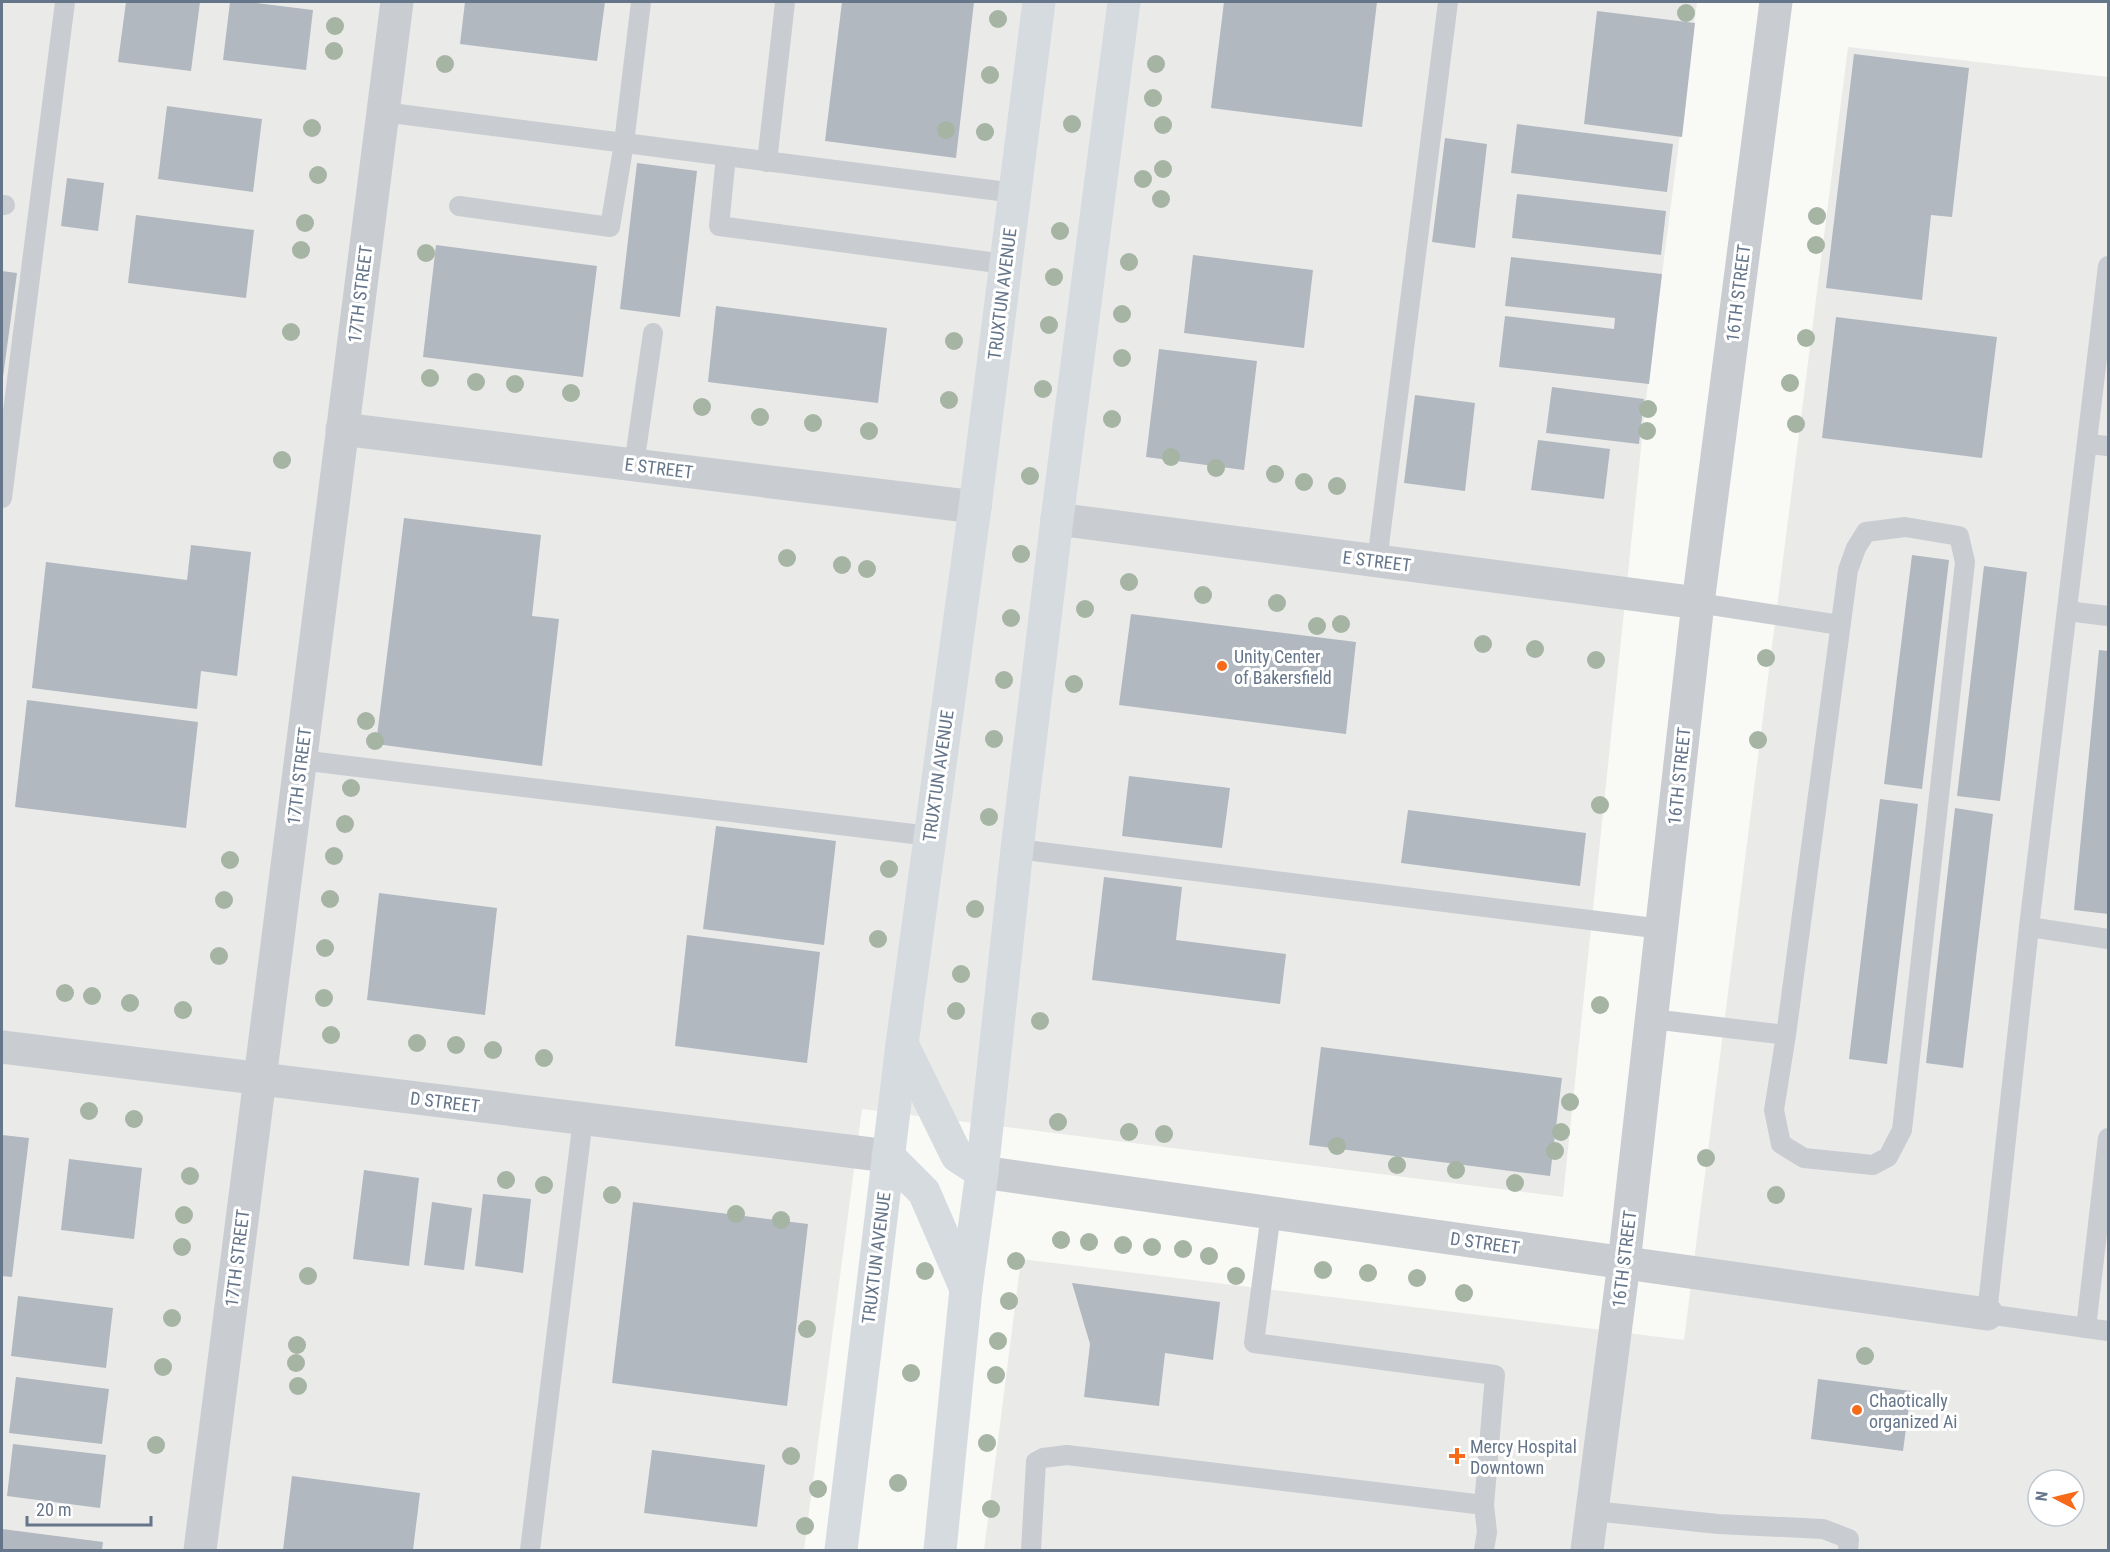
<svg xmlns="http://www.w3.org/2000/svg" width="2110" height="1552" font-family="'Roboto Condensed',sans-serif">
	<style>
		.built { fill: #eaeae9; fill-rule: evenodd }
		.building { fill: #b1b8c0 }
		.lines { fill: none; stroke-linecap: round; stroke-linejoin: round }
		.service { stroke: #c9ccd0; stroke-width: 20 }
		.minor { stroke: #c9ccd0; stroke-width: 33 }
		.tertiary { stroke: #c9ccd0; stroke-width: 33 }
		.secondary { stroke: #d6dbe0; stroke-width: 33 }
		.tree { fill: #a6b4a4 }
		.poi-dot { fill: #f66a1a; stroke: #fff; stroke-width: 2 }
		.labels { text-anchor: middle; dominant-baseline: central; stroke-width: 6; stroke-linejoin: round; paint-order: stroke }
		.street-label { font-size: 18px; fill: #65758a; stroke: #fff }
		.poi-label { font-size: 18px; fill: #65758a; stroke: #fff; text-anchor: start }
	</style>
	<rect width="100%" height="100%" fill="#f9f9f6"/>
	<g class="built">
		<path d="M2 2H1697L1647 391 1563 1197 862 1109 804 1550H2Z"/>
		<path d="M1848 47 2108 77V1550H984L1021 1259 1684 1340ZM2038 1480H2074V1516H2038Z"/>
	</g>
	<g class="building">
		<path d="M126 2H200L191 71 118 62Z"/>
		<path d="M230 2H247L313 10 306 70 223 60Z"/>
		<path d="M465 2H605L597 61 460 44Z"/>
		<path d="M842 2H974L956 158 825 141Z"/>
		<path d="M1224 2H1377L1362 127 1211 108Z"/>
		<path d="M1597 11 1695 23 1682 137 1584 124Z"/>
		<path d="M1854 54 1969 68 1952 217 1931 215 1922 300 1826 288Z"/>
		<path d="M167 106 262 119 253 192 158 179Z"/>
		<path d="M1517 124 1673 144 1667 192 1511 173Z"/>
		<path d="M1445 138 1487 144 1475 248 1432 242Z"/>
		<path d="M637 163 697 171 680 317 620 309Z"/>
		<path d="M67 178 104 183 98 231 61 226Z"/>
		<path d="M1517 194 1666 211 1661 255 1512 238Z"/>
		<path d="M136 215 254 230 246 298 128 283Z"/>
		<path d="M436 245 597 266 583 377 423 357Z"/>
		<path d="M1193 255 1313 270 1304 348 1184 333Z"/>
		<path d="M1511 257 1662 274 1649 384 1499 367 1505 316 1614 329 1615 318 1505 306Z"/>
		<path d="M2 271 17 273 3 377H2Z"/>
		<path d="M716 306 887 328 878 403 708 382Z"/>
		<path d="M1836 317 1997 337 1982 458 1822 438Z"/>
		<path d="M1159 349 1257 361 1244 470 1146 457Z"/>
		<path d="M1552 387 1644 399 1639 444 1546 433Z"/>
		<path d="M1415 395 1475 403 1465 491 1404 483Z"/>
		<path d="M1538 440 1610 449 1604 499 1531 490Z"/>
		<path d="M404 518 541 535 532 616 559 619 542 766 376 744Z"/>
		<path d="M191 545 251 552 237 676 201 671 197 709 32 688 46 562 187 580Z"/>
		<path d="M1912 555 1949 560 1922 789 1884 784Z"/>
		<path d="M1984 566 2027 572 2000 801 1957 796Z"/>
		<path d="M1131 614 1356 642 1346 734 1119 705Z"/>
		<path d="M2099 650 2108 651V914L2074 910Z"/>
		<path d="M27 700 198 722 186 828 15 807Z"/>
		<path d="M1129 776 1230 788 1222 848 1122 836Z"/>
		<path d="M1880 799 1918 804 1887 1064 1849 1059Z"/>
		<path d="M1955 808 1993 814 1963 1068 1926 1063Z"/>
		<path d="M1408 810 1586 833 1580 886 1401 863Z"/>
		<path d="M716 826 836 841 824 945 703 929Z"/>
		<path d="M1104 877 1182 887 1176 940 1286 954 1280 1004 1092 980Z"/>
		<path d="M379 893 497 908 485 1015 367 1000Z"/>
		<path d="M687 935 820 952 807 1063 675 1046Z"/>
		<path d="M1321 1047 1562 1078 1550 1176 1309 1145Z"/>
		<path d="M2 1135 29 1138 12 1277 2 1276Z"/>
		<path d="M69 1159 142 1168 134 1239 61 1230Z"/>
		<path d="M364 1170 419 1178 409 1266 353 1259Z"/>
		<path d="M483 1194 531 1199 523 1273 475 1266Z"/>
		<path d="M432 1202 472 1208 464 1270 424 1265Z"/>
		<path d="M633 1202 808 1224 787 1406 612 1383Z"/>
		<path d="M1072 1283 1220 1302 1213 1360 1165 1353 1159 1406 1084 1397 1090 1344Z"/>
		<path d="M18 1296 113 1308 106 1368 11 1356Z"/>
		<path d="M16 1377 109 1389 102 1444 9 1433Z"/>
		<path d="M1818 1379 1911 1391 1903 1451 1811 1439Z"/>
		<path d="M13 1444 106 1455 100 1508 7 1496Z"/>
		<path d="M652 1450 765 1465 757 1527 644 1513Z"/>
		<path d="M292 1476 420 1493 413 1550H283Z"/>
		<path d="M2 1529 103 1542 102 1550H2Z"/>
	</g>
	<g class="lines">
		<g class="service">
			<path d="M383 112 1015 193"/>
			<path d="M726 156 719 226 1005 264"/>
			<path d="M767 162 785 2"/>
			<path d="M2 205H5"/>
			<path d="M459 206 610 227 624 143 641 2"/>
			<path d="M2108 266 2029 927 1987 1314 2108 1331"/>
			<path d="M2087 444 2108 446"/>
			<path d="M634 465 653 333"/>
			<path d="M2 498 65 2"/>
			<path d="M1377 561 1448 2"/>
			<path d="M1698 603 1840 625"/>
			<path d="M2067 611 2108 616"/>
			<path d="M300 760 930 836"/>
			<path d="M1017 849 1662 929"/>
			<path d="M2029 927 2108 939"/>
			<path d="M1652 1019 1786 1035 1774 1110 1781 1144 1804 1158 1873 1165 1888 1157 1902 1130 1965 562 1959 536 1905 527 1866 532 1856 548 1848 570 1786 1035"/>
			<path d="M1271 1213 1254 1343 1495 1375 1484 1505"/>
			<path d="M2086 1328 2108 1138"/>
			<path d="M1593 1511 1718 1524 1823 1529 1849 1539 1848 1550"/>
			<path d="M530 1550 583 1119"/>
			<path d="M1031 1550 1036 1462 1043 1458 1067 1455 1484 1505 1487 1532 1484 1550"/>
		</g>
		<g class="minor">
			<path d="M342 429 975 507"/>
			<path d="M1057 519 1698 603"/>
			<path d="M2 1047 888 1156"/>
			<path d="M982 1172 1987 1314"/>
			<path d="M1587 1550 1624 1263 1698 603 1776 2"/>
		</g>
		<path class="tertiary" d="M200 1550 397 2"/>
		<g class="secondary">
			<path d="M902 1044 957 1156 982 1172"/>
			<path d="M888 1156 924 1192 966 1289"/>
			<path d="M841 1550 902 1044 975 507 1039 2"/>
			<path d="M940 1550 966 1289 982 1172 1017 849 1057 519 1124 2"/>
		</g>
	</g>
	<g class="tree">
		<circle cx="1686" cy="13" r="9"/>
		<circle cx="998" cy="19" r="9"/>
		<circle cx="335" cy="26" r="9"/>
		<circle cx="334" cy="51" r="9"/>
		<circle cx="445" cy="64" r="9"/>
		<circle cx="1156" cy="64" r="9"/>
		<circle cx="990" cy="75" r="9"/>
		<circle cx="1153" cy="98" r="9"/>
		<circle cx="1072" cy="124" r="9"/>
		<circle cx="1163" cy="125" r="9"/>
		<circle cx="312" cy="128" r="9"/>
		<circle cx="946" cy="130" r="9"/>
		<circle cx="985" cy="132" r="9"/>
		<circle cx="1163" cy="169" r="9"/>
		<circle cx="318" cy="175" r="9"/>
		<circle cx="1143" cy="179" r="9"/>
		<circle cx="1161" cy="199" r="9"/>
		<circle cx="1817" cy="216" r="9"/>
		<circle cx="305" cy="223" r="9"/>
		<circle cx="1060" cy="231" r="9"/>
		<circle cx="1816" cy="245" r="9"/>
		<circle cx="301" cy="250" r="9"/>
		<circle cx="426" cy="253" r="9"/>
		<circle cx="1129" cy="262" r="9"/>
		<circle cx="1054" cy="277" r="9"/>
		<circle cx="1122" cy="314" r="9"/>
		<circle cx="1049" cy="325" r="9"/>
		<circle cx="291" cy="332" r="9"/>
		<circle cx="1806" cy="338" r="9"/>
		<circle cx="954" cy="341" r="9"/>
		<circle cx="1122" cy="358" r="9"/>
		<circle cx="430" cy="378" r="9"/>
		<circle cx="476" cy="382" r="9"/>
		<circle cx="1790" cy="383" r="9"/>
		<circle cx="515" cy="384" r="9"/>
		<circle cx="1043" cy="389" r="9"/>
		<circle cx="571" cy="393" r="9"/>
		<circle cx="949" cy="400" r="9"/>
		<circle cx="702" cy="407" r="9"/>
		<circle cx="1648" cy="409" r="9"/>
		<circle cx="760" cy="417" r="9"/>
		<circle cx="1112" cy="419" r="9"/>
		<circle cx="813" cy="423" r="9"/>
		<circle cx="1796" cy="424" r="9"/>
		<circle cx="869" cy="431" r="9"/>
		<circle cx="1647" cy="431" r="9"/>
		<circle cx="1171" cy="457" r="9"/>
		<circle cx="282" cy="460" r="9"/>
		<circle cx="1216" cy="468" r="9"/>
		<circle cx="1275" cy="474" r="9"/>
		<circle cx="1030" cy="476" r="9"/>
		<circle cx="1304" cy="482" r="9"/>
		<circle cx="1337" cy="486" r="9"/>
		<circle cx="1021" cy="554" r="9"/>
		<circle cx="787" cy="558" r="9"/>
		<circle cx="842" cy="565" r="9"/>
		<circle cx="867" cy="569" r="9"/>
		<circle cx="1129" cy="582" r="9"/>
		<circle cx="1203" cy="595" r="9"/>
		<circle cx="1277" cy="603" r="9"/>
		<circle cx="1085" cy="609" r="9"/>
		<circle cx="1011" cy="618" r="9"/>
		<circle cx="1341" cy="624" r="9"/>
		<circle cx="1317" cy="626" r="9"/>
		<circle cx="1483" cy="644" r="9"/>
		<circle cx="1535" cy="649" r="9"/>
		<circle cx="1766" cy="658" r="9"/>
		<circle cx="1596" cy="660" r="9"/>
		<circle cx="1004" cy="680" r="9"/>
		<circle cx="1074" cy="684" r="9"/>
		<circle cx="366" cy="721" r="9"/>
		<circle cx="994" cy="739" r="9"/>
		<circle cx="1758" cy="740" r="9"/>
		<circle cx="375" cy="741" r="9"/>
		<circle cx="351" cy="788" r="9"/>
		<circle cx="1600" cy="805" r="9"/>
		<circle cx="989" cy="817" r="9"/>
		<circle cx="345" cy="824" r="9"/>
		<circle cx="334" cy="856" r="9"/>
		<circle cx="230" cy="860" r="9"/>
		<circle cx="889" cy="869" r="9"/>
		<circle cx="330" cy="899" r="9"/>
		<circle cx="224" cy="900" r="9"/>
		<circle cx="975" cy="909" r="9"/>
		<circle cx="878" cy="939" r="9"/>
		<circle cx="325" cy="948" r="9"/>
		<circle cx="219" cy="956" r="9"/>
		<circle cx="961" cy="974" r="9"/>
		<circle cx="65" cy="993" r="9"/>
		<circle cx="92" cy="996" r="9"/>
		<circle cx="324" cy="998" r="9"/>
		<circle cx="130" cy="1003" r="9"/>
		<circle cx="1600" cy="1005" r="9"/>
		<circle cx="183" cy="1010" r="9"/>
		<circle cx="956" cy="1011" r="9"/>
		<circle cx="1040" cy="1021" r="9"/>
		<circle cx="331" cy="1035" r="9"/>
		<circle cx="417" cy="1043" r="9"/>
		<circle cx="456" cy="1045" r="9"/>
		<circle cx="493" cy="1050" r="9"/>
		<circle cx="544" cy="1058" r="9"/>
		<circle cx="1570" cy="1102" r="9"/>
		<circle cx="89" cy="1111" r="9"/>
		<circle cx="134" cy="1119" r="9"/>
		<circle cx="1058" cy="1122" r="9"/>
		<circle cx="1129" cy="1132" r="9"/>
		<circle cx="1561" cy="1132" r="9"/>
		<circle cx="1164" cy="1134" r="9"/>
		<circle cx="1337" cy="1146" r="9"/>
		<circle cx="1555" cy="1151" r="9"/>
		<circle cx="1706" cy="1158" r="9"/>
		<circle cx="1397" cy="1165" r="9"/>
		<circle cx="1456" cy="1170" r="9"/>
		<circle cx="190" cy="1176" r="9"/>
		<circle cx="506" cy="1180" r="9"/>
		<circle cx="1515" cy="1183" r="9"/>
		<circle cx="544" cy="1185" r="9"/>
		<circle cx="612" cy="1195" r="9"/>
		<circle cx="1776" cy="1195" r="9"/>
		<circle cx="736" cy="1214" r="9"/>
		<circle cx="184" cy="1215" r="9"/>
		<circle cx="781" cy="1220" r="9"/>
		<circle cx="1061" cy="1240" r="9"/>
		<circle cx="1089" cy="1242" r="9"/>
		<circle cx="1123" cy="1245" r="9"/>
		<circle cx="182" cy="1247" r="9"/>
		<circle cx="1152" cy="1247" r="9"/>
		<circle cx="1183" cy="1249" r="9"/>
		<circle cx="1209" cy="1256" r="9"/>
		<circle cx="1016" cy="1261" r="9"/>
		<circle cx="1323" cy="1270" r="9"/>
		<circle cx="925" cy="1271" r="9"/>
		<circle cx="1368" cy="1273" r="9"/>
		<circle cx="308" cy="1276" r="9"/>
		<circle cx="1236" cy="1276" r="9"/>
		<circle cx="1417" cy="1278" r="9"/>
		<circle cx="1464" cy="1293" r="9"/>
		<circle cx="1009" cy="1301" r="9"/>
		<circle cx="172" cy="1318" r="9"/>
		<circle cx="807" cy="1329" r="9"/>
		<circle cx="998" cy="1341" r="9"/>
		<circle cx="297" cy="1345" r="9"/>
		<circle cx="1865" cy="1356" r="9"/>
		<circle cx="296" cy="1363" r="9"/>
		<circle cx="163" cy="1367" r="9"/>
		<circle cx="911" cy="1373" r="9"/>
		<circle cx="996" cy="1375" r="9"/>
		<circle cx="298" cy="1386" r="9"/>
		<circle cx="987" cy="1443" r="9"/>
		<circle cx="156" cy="1445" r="9"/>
		<circle cx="791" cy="1456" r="9"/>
		<circle cx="898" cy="1483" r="9"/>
		<circle cx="818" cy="1489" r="9"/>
		<circle cx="991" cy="1509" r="9"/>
		<circle cx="805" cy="1526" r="9"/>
	</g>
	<g class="poi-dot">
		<circle cx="1222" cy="666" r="6"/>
		<circle cx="1857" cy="1410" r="6"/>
		<path d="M1454 1447h6v6h6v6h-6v6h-6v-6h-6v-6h6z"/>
	</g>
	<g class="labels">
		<g class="street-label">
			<text transform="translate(1738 293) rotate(-83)">16TH STREET</text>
			<text transform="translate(360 294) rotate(-83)">17TH STREET</text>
			<text transform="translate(1002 294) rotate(-83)">TRUXTUN AVENUE</text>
			<text transform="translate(659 468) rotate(7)">E STREET</text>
			<text transform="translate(1377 561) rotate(7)">E STREET</text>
			<text transform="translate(299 776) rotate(-83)">17TH STREET</text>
			<text transform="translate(938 776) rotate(-82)">TRUXTUN AVENUE</text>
			<text transform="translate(1679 776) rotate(-84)">16TH STREET</text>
			<text transform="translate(445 1102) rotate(7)">D STREET</text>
			<text transform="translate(1485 1243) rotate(8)">D STREET</text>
			<text transform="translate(237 1258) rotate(-83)">17TH STREET</text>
			<text transform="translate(876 1258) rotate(-83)">TRUXTUN AVENUE</text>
			<text transform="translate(1624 1259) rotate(-83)">16TH STREET</text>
		</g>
		<g class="poi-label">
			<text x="1234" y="656">Unity Center<tspan x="1234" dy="21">of Bakersfield</tspan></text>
			<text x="1869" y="1400">Chaotically<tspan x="1869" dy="21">organized Ai</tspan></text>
			<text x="1470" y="1446">Mercy Hospital<tspan x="1470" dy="21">Downtown</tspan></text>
		</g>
	</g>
	<rect width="2110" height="1552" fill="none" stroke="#65758a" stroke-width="6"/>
	<g transform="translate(2056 1498) rotate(277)"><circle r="28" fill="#ffffff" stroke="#c1c8d0" stroke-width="1.5"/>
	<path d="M0-4.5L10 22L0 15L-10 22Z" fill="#f66a1a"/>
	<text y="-9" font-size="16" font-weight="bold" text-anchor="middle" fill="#65758a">N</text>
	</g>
	<path d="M27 1516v9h124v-9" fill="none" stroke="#65758a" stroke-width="3"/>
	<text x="36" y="1516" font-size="18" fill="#65758a" stroke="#ffffff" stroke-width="4.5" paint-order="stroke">20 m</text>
</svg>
